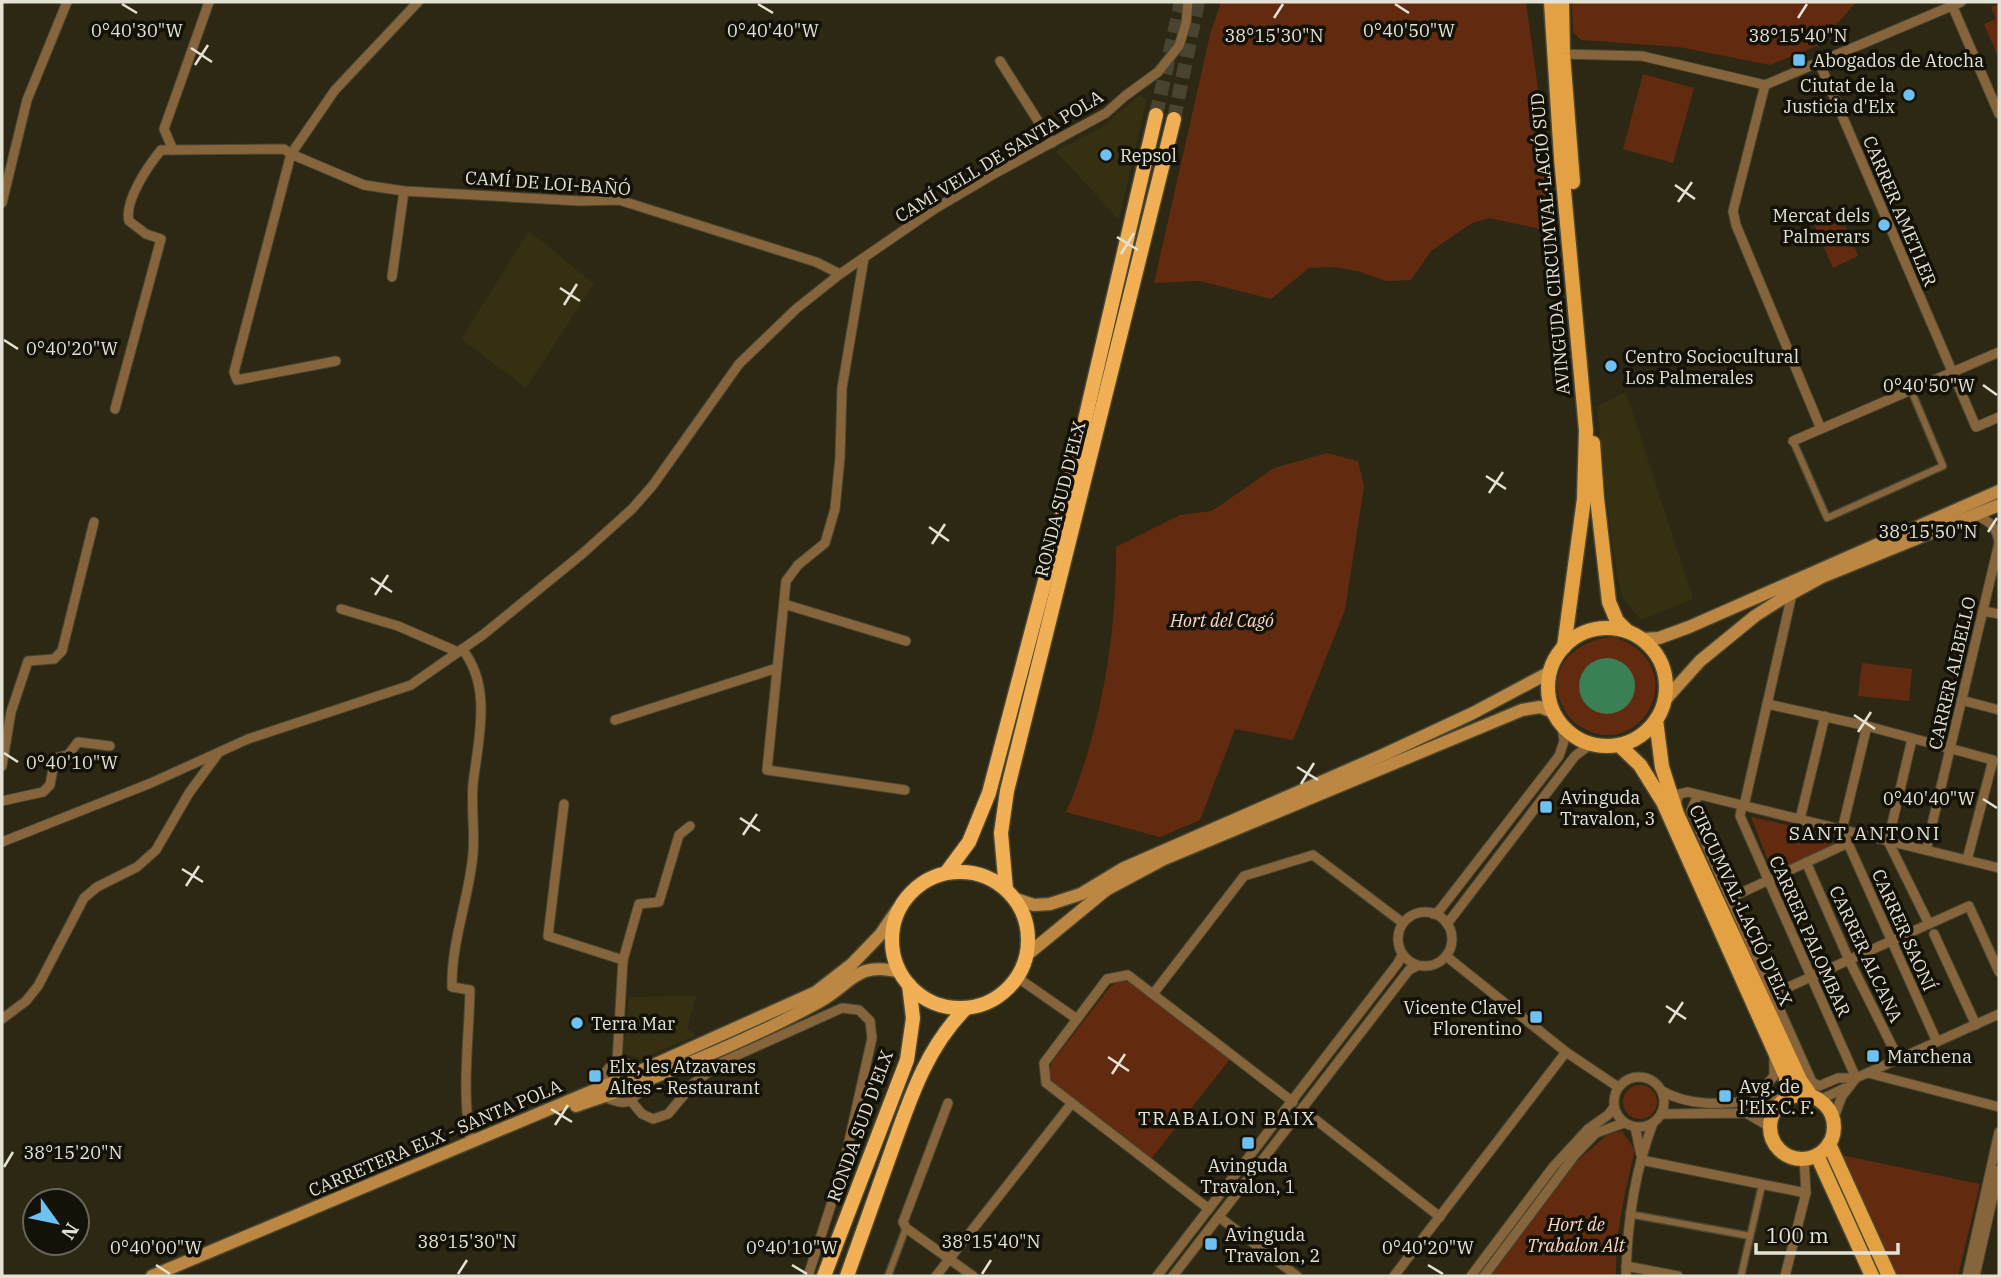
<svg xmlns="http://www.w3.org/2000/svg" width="2001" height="1278" font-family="'IBM Plex Serif',serif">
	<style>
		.built { fill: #363013 }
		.green { fill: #622b10; fill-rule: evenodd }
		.water { fill: #3b7f54 }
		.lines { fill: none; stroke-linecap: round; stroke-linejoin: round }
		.trunk-tunnel { stroke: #484430; stroke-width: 14; stroke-dasharray: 14 7; stroke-linecap: butt }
		.pedestrian-casing { stroke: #494632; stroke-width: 9 }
		.minor-casing { stroke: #494632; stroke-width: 11 }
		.secondary-casing { stroke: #494632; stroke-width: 15 }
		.primary-casing { stroke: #494632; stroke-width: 17 }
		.trunk-casing { stroke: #494632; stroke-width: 17 }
		.pedestrian { stroke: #86653c; stroke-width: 6 }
		.minor { stroke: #86653c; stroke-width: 9 }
		.secondary { stroke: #bb8742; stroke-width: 12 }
		.primary { stroke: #e4a144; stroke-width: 14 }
		.trunk { stroke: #f1af56; stroke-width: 14 }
		.ticks { fill: none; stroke: #e4e2d5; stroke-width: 2.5 }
		.poi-dot { fill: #6ec2f3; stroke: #131108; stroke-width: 2.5 }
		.labels { text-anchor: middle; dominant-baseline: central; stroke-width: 7; stroke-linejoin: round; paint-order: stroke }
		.poi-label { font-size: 18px; fill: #e4e2d5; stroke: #131108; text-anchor: start }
		.street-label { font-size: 18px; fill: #e4e2d5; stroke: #131108 }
		.park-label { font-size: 18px; font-style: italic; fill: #fed6c4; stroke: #131108 }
		.neighbourhood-label { font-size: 19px; letter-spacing: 2px; fill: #e4e2d5; stroke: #131108 }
		.ticks-label { font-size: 18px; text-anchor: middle; fill: #e4e2d5; stroke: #131108; stroke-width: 7; stroke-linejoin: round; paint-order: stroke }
	</style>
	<rect width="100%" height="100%" fill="#2c2813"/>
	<g class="built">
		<path d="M1139 96 1147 98 1119 220 1056 151 1099 129Z"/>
		<path d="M529 231 594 284 526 388 461 339Z"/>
		<path d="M1626 392 1693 599 1641 620 1623 598 1617 576 1606 496 1597 406Z"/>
		<path d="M696 996 687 1028 696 1035 641 1059 623 1053 629 997Z"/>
	</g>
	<g class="green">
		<path d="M1221 2H1526L1540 104 1549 231 1489 218 1472 223 1431 251 1411 280 1387 281 1357 271 1335 267 1309 268 1271 299 1200 281 1154 283 1210 35Z"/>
		<path d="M1572 2H1856L1819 45 1770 65 1679 47 1581 40 1573 32Z"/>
		<path d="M1999 4V59L1984 24 1996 19 1991 7Z"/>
		<path d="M1643 74 1694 88 1673 163 1623 149Z"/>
		<path d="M1839 212 1858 256 1833 268 1814 224Z"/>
		<path d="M1327 453 1358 461 1364 486 1345 610 1293 740 1235 729 1200 820 1160 837 1066 812C1101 733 1117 633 1116 547L1180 515 1212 511 1274 468Z"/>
		<path d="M1614 637C1695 664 1643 762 1583 728 1575 724 1568 717 1564 709 1543 670 1575 639 1614 637ZM1606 657 1589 708C1571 685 1578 666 1606 657Z"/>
		<path d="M1862 663 1912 669 1909 701 1858 696Z"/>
		<path d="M1751 817 1829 834 1834 845 1773 873Z"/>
		<path d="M1119 981 1130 982 1231 1058 1151 1159 1053 1083C1049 1075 1049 1070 1052 1062L1110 987Z"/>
		<circle cx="1640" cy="1102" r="17"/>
		<path d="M1622 1131 1635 1150C1625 1191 1615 1233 1616 1276H1491L1576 1162 1607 1135Z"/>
		<path d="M1841 1155 1980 1184 1958 1276H1895Z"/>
	</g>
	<circle class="water" cx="1607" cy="686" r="28"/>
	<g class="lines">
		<g class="trunk-tunnel">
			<path d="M1156 115 1181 2"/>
			<path d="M1174 119 1198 2"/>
		</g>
		<defs>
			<g id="pedestrian">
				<path d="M1793 441 1827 518 1943 466 1911 390"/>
				<path d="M1629 1214 1750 1236"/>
				<path d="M888 1276 906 1228"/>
				<path d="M1741 1276 1762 1185"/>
			</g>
			<g id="minor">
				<path d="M1952 5 1999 114"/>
				<path d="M1560 54 1642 56 1765 85 1961 2"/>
				<path d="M1000 61 1052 143"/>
				<path d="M1819 62 1976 427 1999 417"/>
				<path d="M1765 85 1733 211 1736 225 1821 429"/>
				<path d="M173 150 164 129 209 2"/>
				<path d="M2 203 27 100 67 2"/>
				<path d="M864 258 842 388 840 457 835 509 825 543 798 565 786 581 767 770 905 790"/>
				<path d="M392 277 404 191"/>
				<path d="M336 361 237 380 234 372 291 154 335 90 418 2"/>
				<path d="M115 409 161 239 146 234 129 221C124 201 148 166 161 150L284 149 291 154 364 185 404 191 580 201 619 200 816 262 840 274"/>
				<path d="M1793 441 1999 352"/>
				<path d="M784 604 906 641"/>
				<path d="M341 609 398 626 458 652"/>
				<path d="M1983 611 1999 614"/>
				<path d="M462 649C493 687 478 740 473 784 471 807 475 831 473 854 469 899 451 942 452 987L470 990C469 1038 461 1095 471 1141"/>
				<path d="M1961 700 1999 710"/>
				<path d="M1767 704 1867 726 1993 760 1967 860"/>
				<path d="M615 720 777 668"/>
				<path d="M1867 726 1842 830 1937 1042"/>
				<path d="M1912 739 1888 841 1929 924"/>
				<path d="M2 766 11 712 28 661 54 659 62 651 94 522"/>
				<path d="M1698 795 1691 811 1812 1082 1819 1086 1838 1078H1856"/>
				<path d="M2 801 43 792 50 785 55 758 68 755 78 742 110 746"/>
				<path d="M564 804 548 936 623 960"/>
				<path d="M1676 805 1679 794 1688 792 1999 868"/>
				<path d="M1742 805 1740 816 1856 1078"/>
				<path d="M1744 806 1792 594"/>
				<path d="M1800 819 1825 716"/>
				<path d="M2 842 151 783 248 739 411 685 484 634 582 554 632 509 653 485 739 364 796 309 840 274 936 208 992 175 1106 113 1125 96 1158 72 1179 46 1186 23 1188 2"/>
				<path d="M1926 850 1999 543C1997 527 1990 521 1975 515"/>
				<path d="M1806 862 1849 960 1898 1058"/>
				<path d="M1730 898 1848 843"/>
				<circle cx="1425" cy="939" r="27"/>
				<path d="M1433 914 1439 911 1559 756 1564 741 1562 726"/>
				<path d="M1447 924 1575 756 1591 744"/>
				<path d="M1934 934 1976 1025"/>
				<path d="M1446 956 1566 1052 1618 1087"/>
				<path d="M1018 978 1077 1019"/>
				<path d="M1153 994 1244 876 1313 855 1403 923"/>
				<path d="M1773 994 1969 906 1999 972"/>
				<path d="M2 1019 26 1001 38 986 84 898 97 887 137 867 156 850 189 793 217 755"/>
				<path d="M617 1062 623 960 639 904 659 902 679 835 690 826"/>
				<path d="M1868 1073 1999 1107"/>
				<circle cx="1639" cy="1102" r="25"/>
				<path d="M602 1087 604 1074 613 1063H626L640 1071"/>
				<path d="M1662 1091C1702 1113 1742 1099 1786 1099"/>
				<path d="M605 1097C633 1110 630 1097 650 1083"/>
				<path d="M1754 1099 1774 1076V1058"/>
				<path d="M1819 1100 1845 1088"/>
				<path d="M631 1101 642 1114 653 1119 668 1114 694 1083 722 1062 842 1008 859 1010 870 1021 872 1038 843 1168 808 1276"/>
				<path d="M948 1103 903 1222 906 1228 973 1276"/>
				<path d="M1302 1109 1440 1217"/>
				<path d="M1661 1114 1746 1113 1770 1127"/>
				<path d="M1833 1120 1842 1096 1856 1078 1999 1014"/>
				<path d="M1635 1127 1641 1155"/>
				<path d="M1641 1160 1806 1193"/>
				<path d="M1209 1209 1046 1083 1044 1063 1107 979 1128 975 1293 1102"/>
				<path d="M1219 1217 1297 1276"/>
				<path d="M1626 1266 1678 1276"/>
				<path d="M936 1276 1072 1103"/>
				<path d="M1157 1276 1398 963 1402 955"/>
				<path d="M1173 1276 1409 970 1417 966"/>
				<path d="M1394 1276 1566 1052"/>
				<path d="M1471 1276 1553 1167 1588 1129 1608 1115 1614 1107"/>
				<path d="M1484 1276 1574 1156 1596 1133 1624 1123"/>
				<path d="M1626 1276C1627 1224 1634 1173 1653 1123"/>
				<path d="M1785 1276 1806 1193 1804 1159"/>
				<path d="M1967 1276 1999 1132"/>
				<path d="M1975 1276 1999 1170"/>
			</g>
			<g id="secondary">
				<path d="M1642 639 1659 638 1689 627 1999 491"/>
				<path d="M1665 700 1700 661 1755 616 1780 600 1822 577 1999 505"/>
				<path d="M1016 899 1034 905 1050 904 1081 894 1124 868 1385 754 1473 713 1550 672"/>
				<path d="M1028 954 1106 890 1164 859 1522 710 1540 707 1553 712"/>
				<path d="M576 1106C591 1100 607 1096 622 1090 688 1064 757 1036 819 1002 853 983 855 961 900 972"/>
				<path d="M152 1276 640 1071 816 992 852 964 880 935 897 910"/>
			</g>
			<g id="primary">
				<path d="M1551 2 1561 158 1586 430 1584 499 1564 647"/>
				<path d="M1562 2 1563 54 1573 182"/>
				<path d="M1593 443 1597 498 1609 602 1617 621 1627 631"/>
				<circle cx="1607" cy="687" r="59"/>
				<path d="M1656 720 1662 767 1677 814 1800 1080 1812 1097"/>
				<path d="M1619 745 1640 765 1663 802 1786 1077 1787 1098"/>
				<circle cx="1802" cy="1127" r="32"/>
				<path d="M1829 1144 1889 1276"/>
				<path d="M1817 1155 1872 1276"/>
			</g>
			<g id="trunk">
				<circle cx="960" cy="940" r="68"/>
				<path d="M946 873 969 842 989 793 1067 497 1156 115"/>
				<path d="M1006 889 1001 833 1007 791 1174 119"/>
				<path d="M824 1276 907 1060 913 1018 909 985"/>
				<path d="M847 1276C861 1236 876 1195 890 1155 909 1102 925 1049 966 1008"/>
			</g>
		</defs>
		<use href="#pedestrian" class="pedestrian-casing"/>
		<use href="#minor" class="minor-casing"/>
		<use href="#secondary" class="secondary-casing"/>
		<use href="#primary" class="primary-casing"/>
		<use href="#trunk" class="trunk-casing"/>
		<use href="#pedestrian" class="pedestrian"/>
		<use href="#minor" class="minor"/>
		<use href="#secondary" class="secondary"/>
		<use href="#primary" class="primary"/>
		<use href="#trunk" class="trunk"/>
	</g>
	<path class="ticks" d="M122 4 137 13M758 4 773 13M1395 4 1409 13M1274 18 1283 4M1798 18 1807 4M191 48 212 62M195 65 208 45M1675 185 1695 199M1678 202 1692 182M1117 237 1138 250M1121 254 1134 233M560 288 580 301M564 305 577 284M4 340 18 349M1983 385 1997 395M1486 476 1506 489M1489 493 1503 472M929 527 949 541M1988 532 1997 518M932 544 945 524M371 578 392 592M375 595 388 575M1854 715 1875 729M1858 732 1871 712M4 753 18 762M1297 767 1318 780M1301 784 1314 763M1983 799 1997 808M740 818 760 831M743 835 757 814M182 869 203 882M186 886 199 866M1666 1006 1686 1019M1669 1023 1683 1002M1108 1057 1129 1071M1112 1074 1125 1054M551 1109 572 1122M555 1125 568 1105M4 1167 13 1152M156 1265 170 1274M792 1265 807 1274M1428 1265 1443 1274M458 1274 467 1260M982 1274 991 1260"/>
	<g class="poi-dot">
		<rect x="1792" y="53" width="14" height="14" rx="3.5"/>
		<circle cx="1909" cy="95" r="7"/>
		<circle cx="1106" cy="155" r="7"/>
		<circle cx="1884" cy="225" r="7"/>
		<circle cx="1611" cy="366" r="7"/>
		<rect x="1539" y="800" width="14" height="14" rx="3.5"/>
		<rect x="1529" y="1010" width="14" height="14" rx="3.5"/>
		<circle cx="577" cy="1023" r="7"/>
		<rect x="1866" y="1049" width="14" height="14" rx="3.5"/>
		<rect x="588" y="1069" width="14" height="14" rx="3.5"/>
		<rect x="1718" y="1089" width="14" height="14" rx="3.5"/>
		<rect x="1241" y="1136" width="14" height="14" rx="3.5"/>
		<rect x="1204" y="1237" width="14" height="14" rx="3.5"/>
	</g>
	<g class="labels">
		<g class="poi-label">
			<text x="1813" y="60">Abogados de Atocha</text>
			<text x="1895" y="85" text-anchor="end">Ciutat de la<tspan x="1895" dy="21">Justicia d'Elx</tspan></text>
			<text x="1120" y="155">Repsol</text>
			<text x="1870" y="215" text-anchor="end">Mercat dels<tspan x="1870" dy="21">Palmerars</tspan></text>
			<text x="1625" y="356">Centro Sociocultural<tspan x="1625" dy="21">Los Palmerales</tspan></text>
			<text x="1560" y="797">Avinguda<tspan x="1560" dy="21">Travalon, 3</tspan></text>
			<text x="1522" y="1007" text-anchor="end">Vicente Clavel<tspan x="1522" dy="21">Florentino</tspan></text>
			<text x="591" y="1023">Terra Mar</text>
			<text x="1887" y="1056">Marchena</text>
			<text x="609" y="1066">Elx, les Atzavares<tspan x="609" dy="21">Altes - Restaurant</tspan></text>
			<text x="1739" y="1086">Avg. de<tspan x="1739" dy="21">l'Elx C. F.</tspan></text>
			<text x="1248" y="1165" text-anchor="middle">Avinguda<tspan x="1248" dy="21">Travalon, 1</tspan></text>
			<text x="1225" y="1234">Avinguda<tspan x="1225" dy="21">Travalon, 2</tspan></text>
		</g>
		<g class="street-label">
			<text transform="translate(999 156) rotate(-31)">CAMÍ VELL DE SANTA POLA</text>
			<text transform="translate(548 183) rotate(4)">CAMÍ DE LOI-BAÑÓ</text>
			<text transform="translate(1900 211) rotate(67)">CARRER AMETLER</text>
			<text transform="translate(1550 244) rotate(-95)">AVINGUDA CIRCUMVAL·LACIÓ SUD</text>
			<text transform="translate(1060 499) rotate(-76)">RONDA SUD D'ELX</text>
			<text transform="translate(1952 673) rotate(-77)">CARRER ALBELLO</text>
			<text transform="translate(1741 905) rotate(65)">CIRCUMVAL·LACIÓ D'ELX</text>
			<text transform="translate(1904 930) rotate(66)">CARRER SAONÍ</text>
			<text transform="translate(1810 936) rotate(66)">CARRER PALOMBAR</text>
			<text transform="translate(1866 954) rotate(65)">CARRER ALCANA</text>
			<text transform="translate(860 1126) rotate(-70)">RONDA SUD D'ELX</text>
			<text transform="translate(435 1138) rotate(-23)">CARRETERA ELX - SANTA POLA</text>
		</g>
		<g class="park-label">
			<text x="1222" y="620">Hort del Cagó</text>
			<text x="1576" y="1224">Hort de<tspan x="1576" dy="21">Trabalon Alt</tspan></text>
		</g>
		<g class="neighbourhood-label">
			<text x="1865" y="833">SANT ANTONI</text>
			<text x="1227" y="1118">TRABALON BAIX</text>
		</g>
	</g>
	<g class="ticks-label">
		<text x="773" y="37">0°40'40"W</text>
		<text x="1409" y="37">0°40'50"W</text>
		<text x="137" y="37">0°40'30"W</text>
		<text x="1274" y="42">38°15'30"N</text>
		<text x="1798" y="42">38°15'40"N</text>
		<text x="72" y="355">0°40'20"W</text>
		<text x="1929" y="392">0°40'50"W</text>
		<text x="1928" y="538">38°15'50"N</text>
		<text x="72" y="769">0°40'10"W</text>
		<text x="1929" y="805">0°40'40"W</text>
		<text x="73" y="1159">38°15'20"N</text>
		<text x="467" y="1248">38°15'30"N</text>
		<text x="991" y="1248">38°15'40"N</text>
		<text x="156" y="1254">0°40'00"W</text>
		<text x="792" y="1254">0°40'10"W</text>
		<text x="1428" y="1254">0°40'20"W</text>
	</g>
	<rect width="2001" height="1278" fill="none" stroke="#e4e2d5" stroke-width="7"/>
	<g transform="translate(56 1222) rotate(123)"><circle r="33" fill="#131108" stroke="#67655a" stroke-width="2"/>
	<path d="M0-5L12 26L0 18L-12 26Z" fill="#6ec2f3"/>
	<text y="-10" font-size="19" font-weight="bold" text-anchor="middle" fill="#e4e2d5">N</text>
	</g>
	<path d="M1756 1243v10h142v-10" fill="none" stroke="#e4e2d5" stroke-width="3.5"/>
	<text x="1766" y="1243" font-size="21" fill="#e4e2d5" stroke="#131108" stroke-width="5" paint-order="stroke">100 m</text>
</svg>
